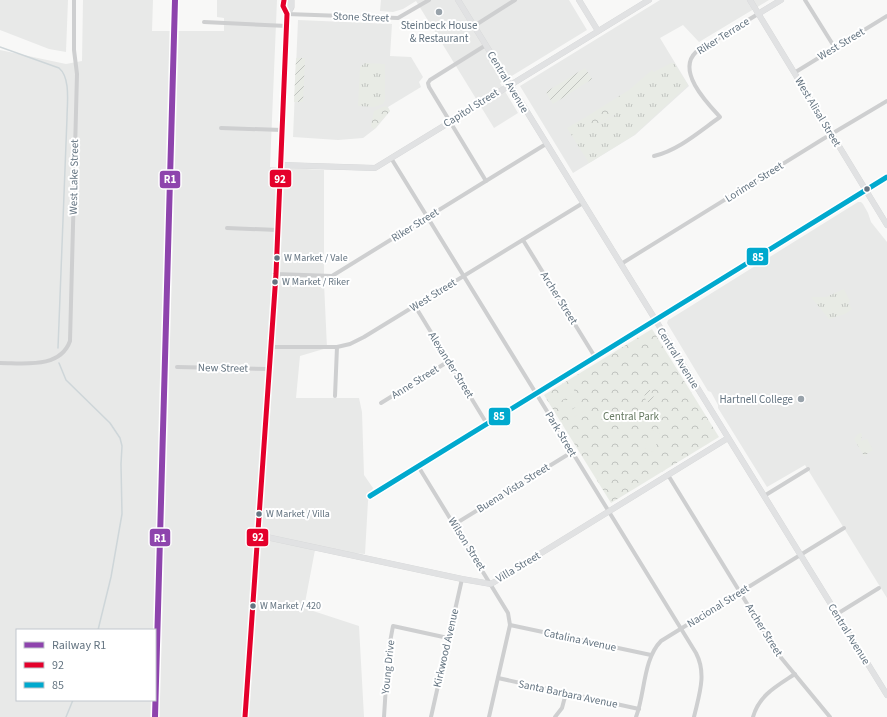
<svg xmlns="http://www.w3.org/2000/svg" width="887" height="717" font-family="'Source Sans 3',sans-serif">
	<style>
		.built { fill: #e8e9e8; fill-rule: evenodd }
		.grass { fill: url(#grass-tufts) }
		.park { fill: url(#park-crowns) }
		.garden { fill: url(#garden-furrows) }
		.pitch { fill: #e8ebe5 }
		.lines { fill: none; stroke-linecap: round; stroke-linejoin: round }
		.stream { stroke: #ced6d9; stroke-width: 1.5 }
		.secondary-casing { stroke: #d5d6d7; stroke-width: 6 }
		.primary-casing { stroke: #d4d4d5; stroke-width: 7 }
		.street { stroke: #cecfd0; stroke-width: 4 }
		.secondary { stroke: #e1e2e3; stroke-width: 5.5 }
		.primary { stroke: #e1e2e3; stroke-width: 6 }
		.bus-1-casing { stroke: #fff; stroke-width: 8 }
		.bus-2-casing { stroke: #fff; stroke-width: 8 }
		.bus-1 { stroke: #e4002b; stroke-width: 5 }
		.bus-2 { stroke: #00a9ce; stroke-width: 5 }
		.rail-1-casing { stroke: #fff; stroke-width: 9 }
		.rail-1 { stroke: #8e44ad; stroke-width: 6 }
		.poi-dot { fill: #98a2aa; stroke: #fff; stroke-width: 1.5 }
		.bus-dot { fill: #647481; stroke: #fff; stroke-width: 1.5 }
		.labels { text-anchor: middle; dominant-baseline: central; stroke-width: 4; stroke-linejoin: round; paint-order: stroke }
		.bus-label { font-size: 10px; fill: #647481; stroke: #fff; text-anchor: start }
		.street-label { font-size: 11px; fill: #647481; stroke: #fff }
		.poi-label { font-size: 11px; fill: #647481; stroke: #fff }
		.park-label { font-size: 11px; fill: #667962; stroke: #fff }
		.line-badge { stroke: #fff; stroke-width: 1.5 }
		.badge-label { font-size: 11px; text-anchor: middle; font-weight: bold; fill: #fff }
	</style>
	<defs>
		<pattern id="grass-tufts" width="24" height="20" patternUnits="userSpaceOnUse"><rect width="24" height="20" fill="#e8ebe5"/><path d="M3 7l-1-3M5 7V3M7 7l1-3M15 17l-1-3M17 17v-4M19 17l1-3" fill="none" stroke="#c0c3bf"/></pattern>
		<pattern id="park-crowns" width="20" height="18" patternUnits="userSpaceOnUse"><rect width="20" height="18" fill="#e8ebe5"/><path d="M2 6a3 3 0 1 1 6 0M12 15a3 3 0 1 1 6 0" fill="none" stroke="#c0c3bf"/></pattern>
		<pattern id="garden-furrows" width="10" height="10" patternUnits="userSpaceOnUse"><rect width="10" height="10" fill="#e8ebe5"/><path d="M-1 1l2-2M0 10L10 0M9 11l2-2" fill="none" stroke="#c0c3bf"/></pattern>
	</defs>
	<rect width="100%" height="100%" fill="#f8f8f7"/>
	<g class="built">
		<path d="M0 0H68L66 52 49 49 0 30Z"/>
		<path d="M83 0H153L152 31H224V18L217 17V0H277L270 167 324 170V283L327 348 300 356 296 398H359L362 412 364 475 373 488 368 501 365 554 315 550 304 608 359 626 364 717H0V50L66 64 82 61ZM17 630H155V700H17Z"/>
		<path d="M381 0H569L587 30 500 83 518 113 494 128 416 1 403 9 393 12 380 11Z"/>
		<path d="M660 0H769L699 42 683 25 660 38 689 86 635 135 573 173 520 86Z"/>
		<path d="M298 20 392 24 390 56 411 57 423 77 419 82 421 87 388 107 390 111 376 128 363 138 338 140 293 137Z"/>
		<path d="M858 202H861L863 204 868 213 871 222 887 242V598L805 465 767 487 718 408V405L711 392 708 391 667 323 668 320 670 319Z"/>
	</g>
	<g class="grass">
		<path d="M365 63 385 64V100L383 104 374 107 358 106 360 67Z"/>
		<path d="M671 63H674L688 85 634 135 589 163 567 128 586 117 593 128 615 115 608 103 629 90 652 70 654 72Z"/>
		<path d="M844 289 850 301 848 303 852 309 845 314 829 319 811 297H826Z"/>
	</g>
	<g class="park">
		<path d="M608 103 615 114 593 128 586 117Z"/>
		<path d="M385 106 387 107 390 111 374 129 371 126 374 111Z"/>
		<path d="M652 329 719 437 611 503 544 395Z"/>
		<path d="M861 433 862 435 861 441 867 439 873 450 864 456 854 439 858 434Z"/>
	</g>
	<g class="garden">
		<path d="M296 58H305L303 102H294Z"/>
		<path d="M585 68 592 79 553 104 546 92Z"/>
		<path d="M647 389 650 390V392L657 401 656 403 651 404 646 401 644 393Z"/>
	</g>
	<g class="pitch">
		<path d="M571 385 575 392 561 401 557 394Z"/>
		<path d="M576 394 581 401 567 409 562 403Z"/>
		<path d="M582 403 586 410 572 418 568 412Z"/>
		<path d="M652 430 661 434 653 452 644 448Z"/>
	</g>
	<g class="lines">
		<g class="stream">
			<path d="M0 47 59 68C71 78 67 104 67 118L58 348"/>
			<path d="M59 363 66 380 110 423 120 438 122 446 121 464 122 514 111 577 98 630"/>
			<path d="M66 717 73 700"/>
		</g>
		<defs>
			<g id="secondary">
				<path d="M458 0 887 695"/>
				<path d="M579 0 598 31"/>
				<path d="M750 0 887 225"/>
				<path d="M758 14 781 0"/>
				<path d="M281 165 375 168 649 0"/>
				<path d="M257 535 462 579 491 584 728 438"/>
			</g>
			<g id="primary">
				<path d="M287 14 291 7V0"/>
				<path d="M245 717 276 274 287 14 283 6 284 0"/>
			</g>
		</defs>
		<use href="#secondary" class="secondary-casing"/>
		<use href="#primary" class="primary-casing"/>
		<g class="street">
			<path d="M805 0 835 48"/>
			<path d="M287 14 398 18 429 0"/>
			<path d="M204 22 287 26"/>
			<path d="M474 26 515 0"/>
			<path d="M486 45 430 80 428 83 429 87 486 181"/>
			<path d="M794 73 887 16"/>
			<path d="M221 128 282 130"/>
			<path d="M654 156C679 150 700 131 720 117 707 103 676 71 696 52L758 14"/>
			<path d="M391 158 696 653C707 674 699 695 694 717"/>
			<path d="M227 228 278 230"/>
			<path d="M523 240 595 357"/>
			<path d="M621 264 823 139 887 101"/>
			<path d="M276 274 332 276 546 144"/>
			<path d="M415 306 487 424"/>
			<path d="M271 347H337L350 344 364 337 583 203"/>
			<path d="M0 363C24 363 60 369 70 341L77 74 74 50V0"/>
			<path d="M177 367 269 369"/>
			<path d="M335 396 337 347"/>
			<path d="M381 403 449 361"/>
			<path d="M418 466 508 613 510 625 489 717"/>
			<path d="M668 475 778 654 830 717"/>
			<path d="M370 496 887 177"/>
			<path d="M764 496 808 469"/>
			<path d="M455 524 572 452"/>
			<path d="M837 614 879 588"/>
			<path d="M510 625 651 655"/>
			<path d="M498 678 639 709"/>
			<path d="M384 717 388 653 393 626 448 638"/>
			<path d="M431 717 462 579"/>
			<path d="M555 717 562 708 566 693"/>
			<path d="M636 717C645 694 643 659 661 641L844 528"/>
			<path d="M753 717C759 695 777 686 795 674"/>
		</g>
		<use href="#secondary" class="secondary"/>
		<use href="#primary" class="primary"/>
		<defs>
			<path id="bus-1" d="M245 717 276 274 287 14 283 6 284 0"/>
			<path id="bus-2" d="M370 496 887 177"/>
		</defs>
		<use href="#bus-1" class="bus-1-casing"/>
		<use href="#bus-2" class="bus-2-casing"/>
		<use href="#bus-1" class="bus-1"/>
		<use href="#bus-2" class="bus-2"/>
		<defs>
			<path id="rail-1" d="M155 717 175 0"/>
		</defs>
		<use href="#rail-1" class="rail-1-casing"/>
		<use href="#rail-1" class="rail-1"/>
	</g>
	<g class="poi-dot">
		<circle cx="439" cy="12" r="4"/>
		<circle cx="801" cy="399" r="4"/>
	</g>
	<g class="bus-dot">
		<circle cx="867" cy="189" r="3.5"/>
		<circle cx="277" cy="258" r="3.5"/>
		<circle cx="275" cy="282" r="3.5"/>
		<circle cx="259" cy="514" r="3.5"/>
		<circle cx="253" cy="606" r="3.5"/>
	</g>
	<g class="labels">
		<g class="bus-label">
			<text x="284" y="258">W Market / Vale</text>
			<text x="282" y="282">W Market / Riker</text>
			<text x="266" y="514">W Market / Villa</text>
			<text x="260" y="606">W Market / 420</text>
		</g>
		<g class="street-label">
			<text transform="translate(361 17) rotate(2)">Stone Street</text>
			<text transform="translate(723 36) rotate(-32)">Riker Terrace</text>
			<text transform="translate(841 44) rotate(-31)">West Street</text>
			<text transform="translate(508 82) rotate(59)">Central Avenue</text>
			<text transform="translate(471 108) rotate(-32)">Capitol Street</text>
			<text transform="translate(818 112) rotate(59)">West Alisal Street</text>
			<text transform="translate(74 177) rotate(-89)">West Lake Street</text>
			<text transform="translate(754 182) rotate(-32)">Lorimer Street</text>
			<text transform="translate(415 225) rotate(-32)">Riker Street</text>
			<text transform="translate(433 295) rotate(-32)">West Street</text>
			<text transform="translate(559 298) rotate(58)">Archer Street</text>
			<text transform="translate(678 358) rotate(58)">Central Avenue</text>
			<text transform="translate(451 365) rotate(58)">Alexander Street</text>
			<text transform="translate(223 368) rotate(1)">New Street</text>
			<text transform="translate(415 382) rotate(-32)">Anne Street</text>
			<text transform="translate(561 434) rotate(59)">Park Street</text>
			<text transform="translate(513 488) rotate(-32)">Buena Vista Street</text>
			<text transform="translate(467 544) rotate(58)">Wilson Street</text>
			<text transform="translate(518 567) rotate(-31)">Villa Street</text>
			<text transform="translate(718 606) rotate(-32)">Nacional Street</text>
			<text transform="translate(764 630) rotate(58)">Archer Street</text>
			<text transform="translate(849 634) rotate(58)">Central Avenue</text>
			<text transform="translate(580 640) rotate(12)">Catalina Avenue</text>
			<text transform="translate(446 648) rotate(-77)">Kirkwood Avenue</text>
			<text transform="translate(388 667) rotate(-84)">Young Drive</text>
			<text transform="translate(568 694) rotate(12)">Santa Barbara Avenue</text>
		</g>
		<g class="poi-label">
			<text x="439" y="25">Steinbeck House<tspan x="439" dy="13">&amp; Restaurant</tspan></text>
			<text x="793" y="399" text-anchor="end">Hartnell College</text>
		</g>
		<g class="park-label">
			<text x="631" y="416">Central Park</text>
		</g>
	</g>
	<g class="line-badge">
		<rect x="269" y="169" width="23" height="19" rx="4" fill="#e4002b"/>
		<rect x="159" y="170" width="22" height="19" rx="4" fill="#8e44ad"/>
		<rect x="746" y="247" width="23" height="19" rx="4" fill="#00a9ce"/>
		<rect x="488" y="407" width="23" height="19" rx="4" fill="#00a9ce"/>
		<rect x="246" y="528" width="23" height="19" rx="4" fill="#e4002b"/>
		<rect x="149" y="528" width="22" height="19" rx="4" fill="#8e44ad"/>
	</g>
	<g class="badge-label">
		<text x="280" y="183">92</text>
		<text x="170" y="183">R1</text>
		<text x="758" y="261">85</text>
		<text x="499" y="420">85</text>
		<text x="258" y="541">92</text>
		<text x="160" y="542">R1</text>
	</g>
	<rect x="16" y="629" width="140" height="72" fill="#ffffff" stroke="#c1c7cd"/>
	<rect x="24" y="642" width="20" height="6" fill="#8e44ad" stroke="#c1c7cd"/>
	<text x="52" y="649" font-size="12" fill="#647481">Railway R1</text>
	<rect x="24" y="662" width="20" height="6" fill="#e4002b" stroke="#c1c7cd"/>
	<text x="52" y="669" font-size="12" fill="#647481">92</text>
	<rect x="24" y="682" width="20" height="6" fill="#00a9ce" stroke="#c1c7cd"/>
	<text x="52" y="689" font-size="12" fill="#647481">85</text>
</svg>
